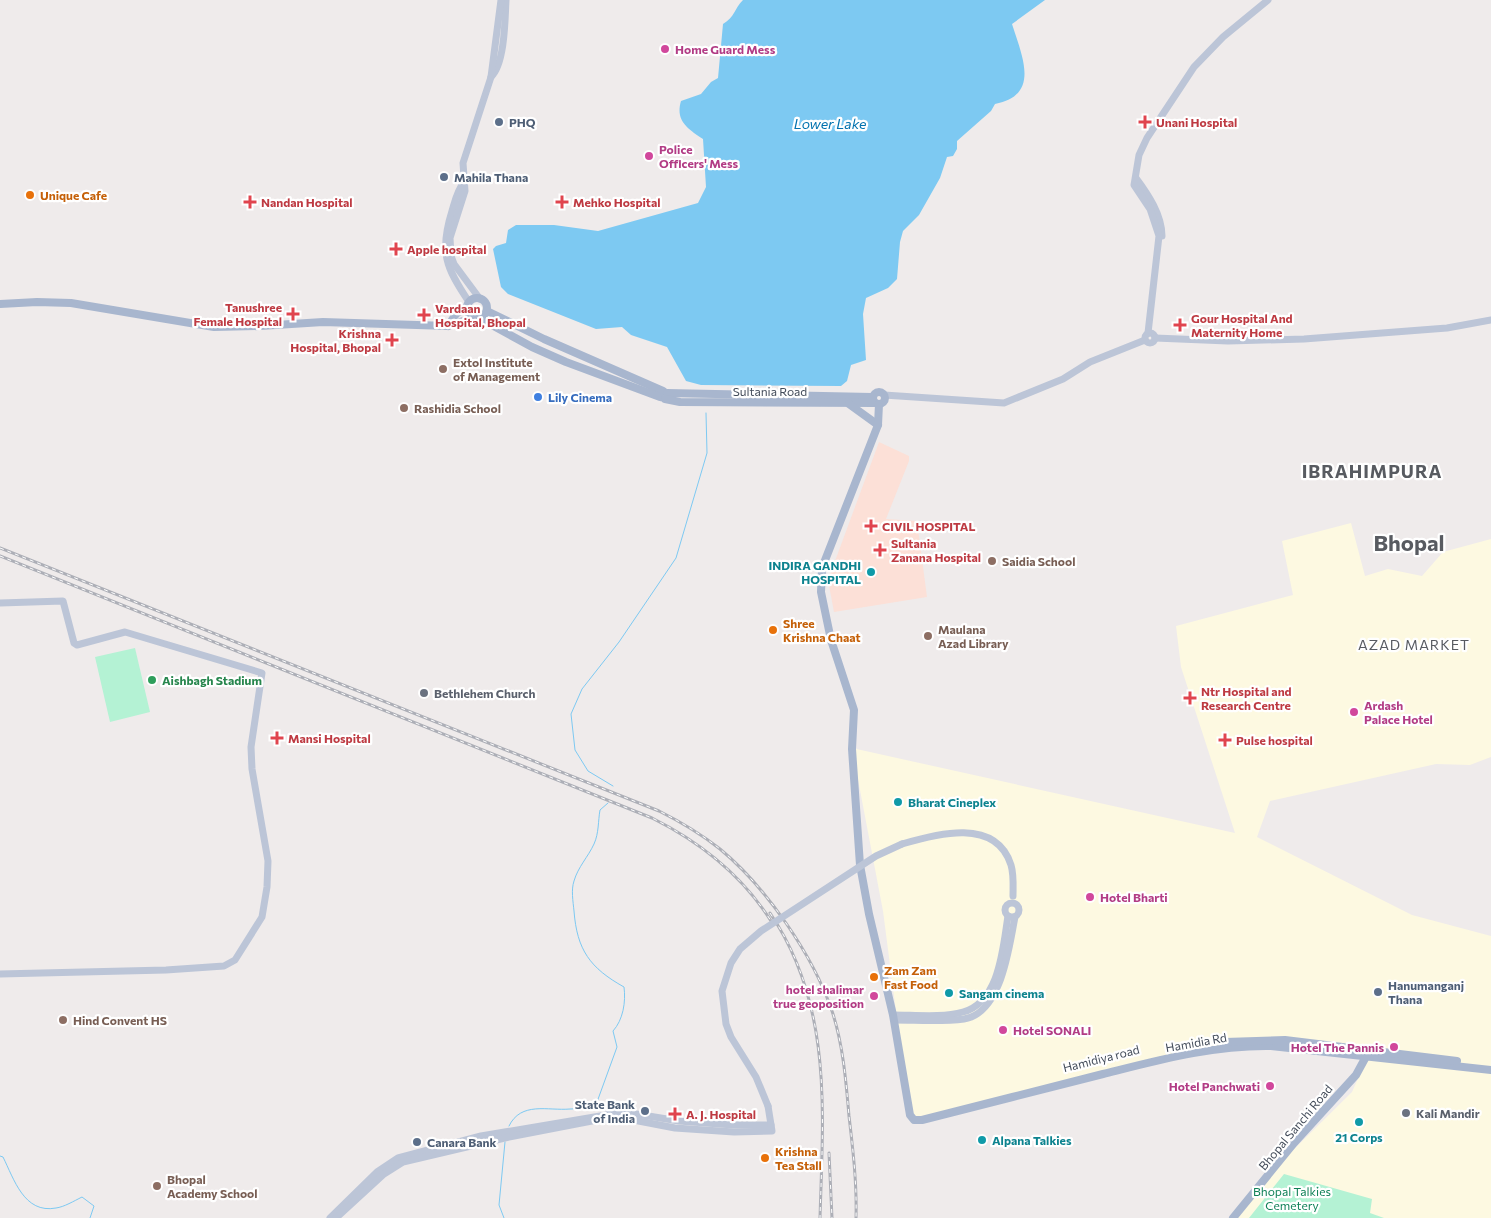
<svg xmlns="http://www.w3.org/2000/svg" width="1491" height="1218" font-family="Commissioner,sans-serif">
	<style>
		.commercial { fill: #fdf9e1 }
		.medical { fill: #fce0d7 }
		.green { fill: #b4f2d4 }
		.water { fill: #7dc9f2 }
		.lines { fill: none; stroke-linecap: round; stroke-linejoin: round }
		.stream { stroke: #7dc9f2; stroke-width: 1 }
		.secondary { stroke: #bcc5d7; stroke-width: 7 }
		.primary { stroke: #a8b6ce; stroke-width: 8 }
		.rail-casing { stroke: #adafb7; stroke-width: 3 }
		.rail { stroke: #fff; stroke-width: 1; stroke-dasharray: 4; stroke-linecap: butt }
		.secondary-bridge { stroke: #bcc5d7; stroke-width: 7 }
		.hotel-dot { fill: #d1479c; stroke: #fff; stroke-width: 2 }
		.service-dot { fill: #5c6f8a; stroke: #fff; stroke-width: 2 }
		.health-dot { fill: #e0444e; stroke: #fff; stroke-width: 2 }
		.food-dot { fill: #e8710a; stroke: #fff; stroke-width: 2 }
		.education-dot { fill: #8d6e63; stroke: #fff; stroke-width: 2 }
		.shop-dot { fill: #3f7fe0; stroke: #fff; stroke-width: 2 }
		.culture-dot { fill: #0f9aa8; stroke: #fff; stroke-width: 2 }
		.leisure-dot { fill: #2e9e5b; stroke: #fff; stroke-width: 2 }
		.worship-dot { fill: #6b7280; stroke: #fff; stroke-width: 2 }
		.labels { text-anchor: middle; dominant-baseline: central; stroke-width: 4.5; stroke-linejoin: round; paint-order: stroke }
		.hotel-label { font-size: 12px; font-weight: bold; fill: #b23c85; stroke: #fff; text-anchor: start }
		.service-label { font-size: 12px; font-weight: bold; fill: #4e5e75; stroke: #fff; text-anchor: start }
		.health-label { font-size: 12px; font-weight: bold; fill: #be3a42; stroke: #fff; text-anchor: start }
		.food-label { font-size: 12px; font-weight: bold; fill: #c56008; stroke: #fff; text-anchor: start }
		.education-label { font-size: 12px; font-weight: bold; fill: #785e54; stroke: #fff; text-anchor: start }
		.street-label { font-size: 12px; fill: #434c5a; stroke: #fff }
		.shop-label { font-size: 12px; font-weight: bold; fill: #366cbe; stroke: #fff; text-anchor: start }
		.culture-label { font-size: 12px; font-weight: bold; fill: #0d838f; stroke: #fff; text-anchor: start }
		.leisure-label { font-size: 12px; font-weight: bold; fill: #27864d; stroke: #fff; text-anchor: start }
		.worship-label { font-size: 12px; font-weight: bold; fill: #5b616d; stroke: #fff; text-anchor: start }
		.park-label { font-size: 12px; fill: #0f8057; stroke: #fff }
		.water-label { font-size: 14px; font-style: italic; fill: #0172af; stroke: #fff }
		.neighbourhood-label { font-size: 14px; letter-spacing: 1px; fill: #585b61; stroke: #fff }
		.district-label { font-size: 18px; font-weight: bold; letter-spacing: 1px; fill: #585b61; stroke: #fff }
		.town-label { font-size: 22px; font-weight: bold; fill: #585b61; stroke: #fff }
	</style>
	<rect width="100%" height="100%" fill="#efebeb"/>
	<path class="commercial" d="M1351 523 1365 576 1388 569 1422 576 1443 552 1491 539V757L1470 765 1436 764 1270 801 1257 837 1412 915 1491 936V1218H1235L1272 1171 1352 1092 1368 1056 1238 1043 910 1119 883 911 852 748 1235 833 1181 667 1176 626 1293 595 1282 541Z"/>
	<path class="medical" d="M879 442 909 456V461L886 519 917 521 927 597 834 612 828 580Z"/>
	<g class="green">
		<path d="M135 648 150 712 110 722 95 657Z"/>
		<path d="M1284 1174 1372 1199 1370 1213 1384 1218H1249Z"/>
	</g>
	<path class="water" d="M743 0H1045L1012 24C1022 56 1041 95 995 104L991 111 957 141V149L953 156 947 157 940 178 919 215 903 231 900 242 897 279 888 288 866 298 863 314 866 360 851 365 847 381 841 386 701 385 686 381 667 347 631 335 622 327 596 329 508 294 501 287 493 249 496 246 506 243 508 230 516 225H554L598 231 698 203 706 187 703 139C688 129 675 121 681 101L701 94 711 82 718 78 723 24C735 17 734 9 743 0Z"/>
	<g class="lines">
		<g class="stream">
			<path d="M613 786 588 771 575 750 571 714 582 689 619 642 676 558 707 453 706 413"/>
			<path d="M509 1126C521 1101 548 1111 570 1109 580 1109 588 1106 597 1102L617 1047 613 1031C623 1020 626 1002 624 987 590 968 577 950 574 911 573 901 571 890 574 881 578 867 588 857 594 844 599 833 598 821 600 810L608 803"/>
			<path d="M0 1156 3 1157C14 1179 24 1214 56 1208 64 1207 74 1201 82 1197L94 1206 90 1218"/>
			<path d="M504 1218 499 1205 505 1142"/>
		</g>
		<g class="secondary">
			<path d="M491 77C505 64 505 19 506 0"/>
			<path d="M1136 178C1148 194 1162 215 1162 236"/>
			<path d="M464 182C457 191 455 201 452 211 439 252 446 268 469 302"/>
			<path d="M480 299 454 264 451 256 450 238 465 191 463 163 491 77 501 0"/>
			<circle cx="1150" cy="338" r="5"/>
			<path d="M1148 333 1159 236 1150 209 1134 185 1139 155 1147 138 1194 67 1223 37 1268 0"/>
			<path d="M1155 338 1228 341 1304 339 1447 328 1491 320"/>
			<path d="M884 395 1004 403 1063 379 1090 362 1145 340"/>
			<path d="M0 603 63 601 74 643 77 645 125 632 262 673 251 747 252 769 268 861 267 887 262 917 235 960 224 966 166 970 0 974"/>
			<path d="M902 844C936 834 996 817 1011 865 1014 875 1013 886 1013 896"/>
			<circle cx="1012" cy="910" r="7"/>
			<path d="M893 1015C915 1015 942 1018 963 1012 1000 1002 1003 947 1008 916"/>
			<path d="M894 1020C917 1020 942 1022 964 1019 1002 1013 1009 946 1015 917"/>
			<path d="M330 1218 377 1172 398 1158 481 1136 624 1112 679 1121 733 1125H771"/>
			<path d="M336 1218 384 1174 403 1162 509 1137 597 1120 623 1118 675 1128 734 1132 772 1131 768 1106"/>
		</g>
		<g class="primary">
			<circle cx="477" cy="308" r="10"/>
			<path d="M0 304 37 302 71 303 214 327 260 326 323 322 448 326 475 317"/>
			<path d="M487 311 544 339 663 391"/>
			<path d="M479 318 532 347 566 362 660 397"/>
			<path d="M448 326 456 314 468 306"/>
			<circle cx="879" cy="398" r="6"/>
			<path d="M667 393 872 397"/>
			<path d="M665 399 680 402 875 403"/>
			<path d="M849 404 878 425"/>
			<path d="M879 404 878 425 822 568 821 592 831 640 854 710 852 749 860 865 869 914 893 1015 910 1115 914 1120H922C982 1105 1043 1089 1103 1074 1159 1060 1213 1045 1271 1046L1491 1070"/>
			<path d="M1225 1042 1285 1040 1457 1061"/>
			<path d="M1233 1218 1294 1143 1356 1075 1368 1053"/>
		</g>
		<defs>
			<g id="rail">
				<path d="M0 548 659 811C681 822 701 834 720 849 766 887 813 955 832 1011 843 1044 846 1081 849 1116 853 1150 857 1184 856 1218"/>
				<path d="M0 556 652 818C700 842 742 875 771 921"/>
				<path d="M770 913C833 1006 823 1112 820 1218"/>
				<path d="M829 1153 832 1218"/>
			</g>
		</defs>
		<use href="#rail" class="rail-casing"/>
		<use href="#rail" class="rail"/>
		<path class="secondary-bridge" d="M768 1106 756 1077 731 1037 726 1024 722 991 731 963 740 949 761 931 876 856 902 844"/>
	</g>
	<g class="hotel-dot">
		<circle cx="665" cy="49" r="5"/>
		<circle cx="649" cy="156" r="5"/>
		<circle cx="1354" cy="712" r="5"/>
		<circle cx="1090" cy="897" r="5"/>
		<circle cx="874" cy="996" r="5"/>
		<circle cx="1003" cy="1030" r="5"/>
		<circle cx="1394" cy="1047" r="5"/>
		<circle cx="1270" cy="1086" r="5"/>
	</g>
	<g class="service-dot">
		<circle cx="499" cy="122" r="5"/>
		<circle cx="444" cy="177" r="5"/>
		<circle cx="1378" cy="992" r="5"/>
		<circle cx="645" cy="1111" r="5"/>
		<circle cx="417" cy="1142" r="5"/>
	</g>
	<g class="health-dot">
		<path d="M1142.5 114.5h5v5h5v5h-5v5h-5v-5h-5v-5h5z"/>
		<path d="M247.5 194.5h5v5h5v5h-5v5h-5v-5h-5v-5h5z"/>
		<path d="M559.5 194.5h5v5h5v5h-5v5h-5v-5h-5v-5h5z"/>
		<path d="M393.5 241.5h5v5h5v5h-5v5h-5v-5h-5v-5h5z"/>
		<path d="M290.5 306.5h5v5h5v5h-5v5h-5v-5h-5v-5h5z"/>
		<path d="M421.5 307.5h5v5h5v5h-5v5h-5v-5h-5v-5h5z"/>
		<path d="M1177.5 317.5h5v5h5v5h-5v5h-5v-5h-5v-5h5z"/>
		<path d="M389.5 332.5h5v5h5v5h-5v5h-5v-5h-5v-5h5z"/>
		<path d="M868.5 518.5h5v5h5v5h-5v5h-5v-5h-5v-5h5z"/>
		<path d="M877.5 542.5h5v5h5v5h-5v5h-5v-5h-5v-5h5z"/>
		<path d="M1187.5 690.5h5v5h5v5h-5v5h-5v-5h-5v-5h5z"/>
		<path d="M274.5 730.5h5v5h5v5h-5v5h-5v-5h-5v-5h5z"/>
		<path d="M1222.5 732.5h5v5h5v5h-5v5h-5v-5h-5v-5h5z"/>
		<path d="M672.5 1106.5h5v5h5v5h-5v5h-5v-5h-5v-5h5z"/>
	</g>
	<g class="food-dot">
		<circle cx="30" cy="195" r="5"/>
		<circle cx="773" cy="630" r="5"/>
		<circle cx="874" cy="977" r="5"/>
		<circle cx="765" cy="1158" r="5"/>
	</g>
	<g class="education-dot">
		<circle cx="443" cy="369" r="5"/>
		<circle cx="404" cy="408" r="5"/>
		<circle cx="992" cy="561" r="5"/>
		<circle cx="928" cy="636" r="5"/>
		<circle cx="63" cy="1020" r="5"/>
		<circle cx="157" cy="1186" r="5"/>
	</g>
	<circle class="shop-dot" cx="538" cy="397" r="5"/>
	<g class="culture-dot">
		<circle cx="871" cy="572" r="5"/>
		<circle cx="898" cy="802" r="5"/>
		<circle cx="949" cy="993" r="5"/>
		<circle cx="1359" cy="1122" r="5"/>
		<circle cx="982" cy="1140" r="5"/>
	</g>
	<circle class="leisure-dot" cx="152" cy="680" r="5"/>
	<g class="worship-dot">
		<circle cx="424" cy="693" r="5"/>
		<circle cx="1406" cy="1113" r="5"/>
	</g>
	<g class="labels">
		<g class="hotel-label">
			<text x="675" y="49">Home Guard Mess</text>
			<text x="659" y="149">Police<tspan x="659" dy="14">Officers' Mess</tspan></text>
			<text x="1364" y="705">Ardash<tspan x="1364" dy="14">Palace Hotel</tspan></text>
			<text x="1100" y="897">Hotel Bharti</text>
			<text x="864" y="989" text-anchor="end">hotel shalimar<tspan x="864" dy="14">true geoposition</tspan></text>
			<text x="1013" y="1030">Hotel SONALI</text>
			<text x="1384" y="1047" text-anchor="end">Hotel The Pannis</text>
			<text x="1260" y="1086" text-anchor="end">Hotel Panchwati</text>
		</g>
		<g class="service-label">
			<text x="509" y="122">PHQ</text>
			<text x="454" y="177">Mahila Thana</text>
			<text x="1388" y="985">Hanumanganj<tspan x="1388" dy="14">Thana</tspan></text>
			<text x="635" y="1104" text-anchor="end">State Bank<tspan x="635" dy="14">of India</tspan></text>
			<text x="427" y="1142">Canara Bank</text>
		</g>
		<g class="health-label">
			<text x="1156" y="122">Unani Hospital</text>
			<text x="261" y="202">Nandan Hospital</text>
			<text x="573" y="202">Mehko Hospital</text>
			<text x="407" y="249">Apple hospital</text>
			<text x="282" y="307" text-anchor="end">Tanushree<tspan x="282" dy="14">Female Hospital</tspan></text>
			<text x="435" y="308">Vardaan<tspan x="435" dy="14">Hospital, Bhopal</tspan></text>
			<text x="1191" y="318">Gour Hospital And<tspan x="1191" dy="14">Maternity Home</tspan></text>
			<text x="381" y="333" text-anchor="end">Krishna<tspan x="381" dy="14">Hospital, Bhopal</tspan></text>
			<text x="882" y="526">CIVIL HOSPITAL</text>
			<text x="891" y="543">Sultania<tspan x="891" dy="14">Zanana Hospital</tspan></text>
			<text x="1201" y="691">Ntr Hospital and<tspan x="1201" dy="14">Research Centre</tspan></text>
			<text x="288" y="738">Mansi Hospital</text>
			<text x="1236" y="740">Pulse hospital</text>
			<text x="686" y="1114">A. J. Hospital</text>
		</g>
		<g class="food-label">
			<text x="40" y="195">Unique Cafe</text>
			<text x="783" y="623">Shree<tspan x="783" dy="14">Krishna Chaat</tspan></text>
			<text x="884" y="970">Zam Zam<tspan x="884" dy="14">Fast Food</tspan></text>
			<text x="775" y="1151">Krishna<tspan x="775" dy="14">Tea Stall</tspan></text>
		</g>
		<g class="education-label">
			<text x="453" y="362">Extol Institute<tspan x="453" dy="14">of Management</tspan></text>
			<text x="414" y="408">Rashidia School</text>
			<text x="1002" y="561">Saidia School</text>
			<text x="938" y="629">Maulana<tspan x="938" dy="14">Azad Library</tspan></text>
			<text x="73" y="1020">Hind Convent HS</text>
			<text x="167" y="1179">Bhopal<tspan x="167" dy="14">Academy School</tspan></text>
		</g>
		<g class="street-label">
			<text x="770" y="391">Sultania Road</text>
			<text transform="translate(1196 1042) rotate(-10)">Hamidia Rd</text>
			<text transform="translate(1101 1058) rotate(-14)">Hamidiya road</text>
			<text transform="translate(1295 1127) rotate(-50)">Bhopal Sanchi Road</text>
		</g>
		<g class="shop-label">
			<text x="548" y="397">Lily Cinema</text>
		</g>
		<g class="culture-label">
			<text x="861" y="565" text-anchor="end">INDIRA GANDHI<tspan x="861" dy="14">HOSPITAL</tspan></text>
			<text x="908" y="802">Bharat Cineplex</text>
			<text x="959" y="993">Sangam cinema</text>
			<text x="1359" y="1137" text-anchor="middle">21 Corps</text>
			<text x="992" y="1140">Alpana Talkies</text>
		</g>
		<g class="leisure-label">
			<text x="162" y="680">Aishbagh Stadium</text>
		</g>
		<g class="worship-label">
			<text x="434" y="693">Bethlehem Church</text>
			<text x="1416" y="1113">Kali Mandir</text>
		</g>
		<g class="park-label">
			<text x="1292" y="1191">Bhopal Talkies<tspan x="1292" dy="14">Cemetery</tspan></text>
		</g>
		<g class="water-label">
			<text x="830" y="123">Lower Lake</text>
		</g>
		<g class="neighbourhood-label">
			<text x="1414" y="644">AZAD MARKET</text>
		</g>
		<g class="district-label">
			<text x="1372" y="471">IBRAHIMPURA</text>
		</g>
		<g class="town-label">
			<text x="1409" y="542">Bhopal</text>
		</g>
	</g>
</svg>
